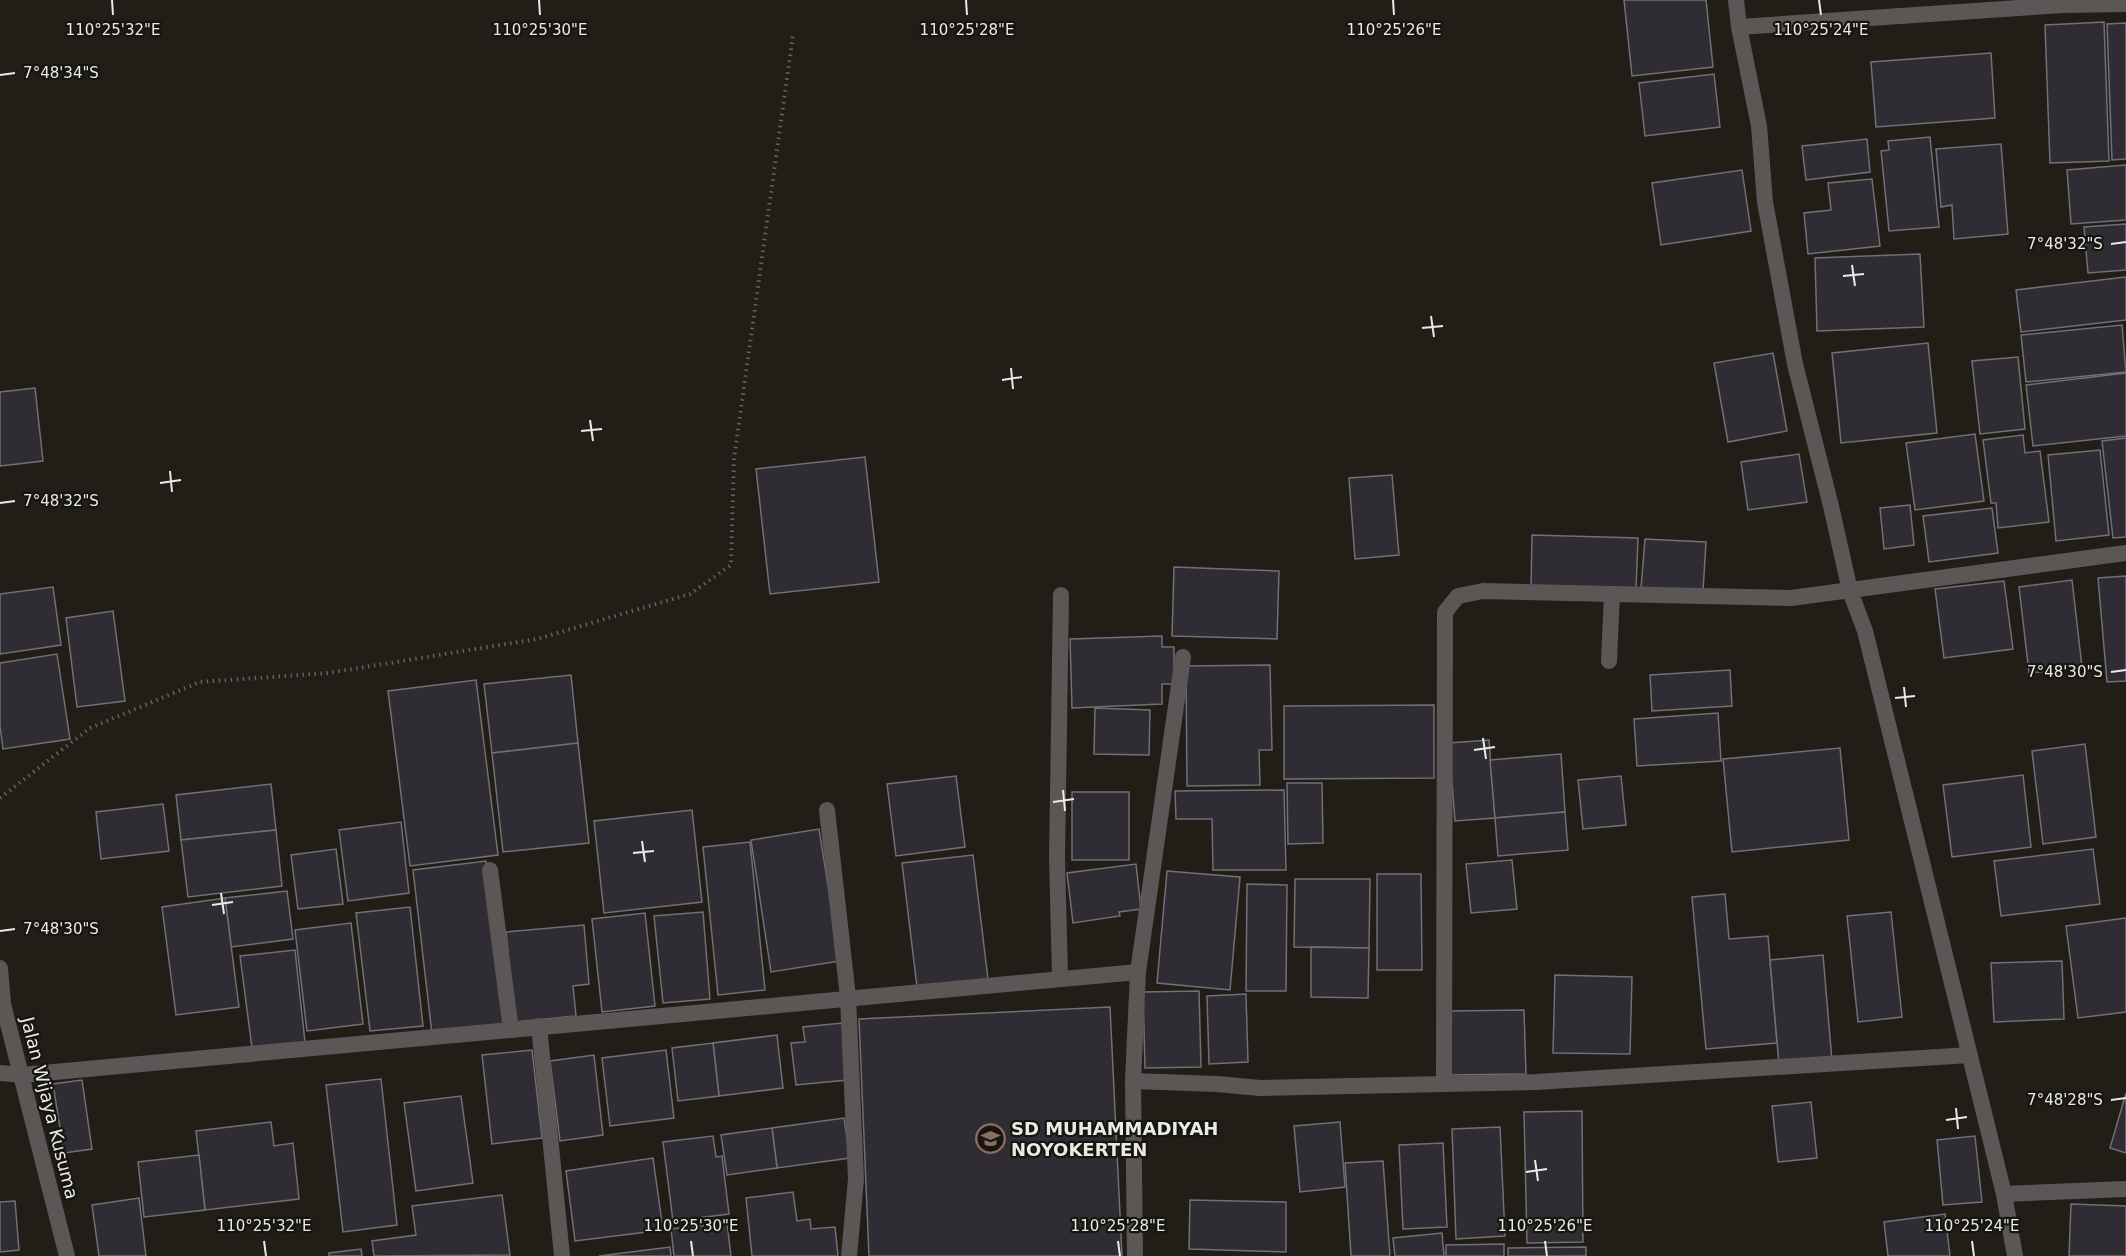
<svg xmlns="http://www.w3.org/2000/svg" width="2126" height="1256" font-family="'DejaVu Sans',sans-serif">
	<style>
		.building { fill: #2f2c33; stroke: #726f76; stroke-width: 1.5 }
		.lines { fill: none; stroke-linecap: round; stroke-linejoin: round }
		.path { stroke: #64625c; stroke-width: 4; stroke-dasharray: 1.5 4.5; stroke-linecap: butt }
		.minor { stroke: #5b5756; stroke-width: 16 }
		.ticks { fill: none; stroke: #eceae5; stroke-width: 2 }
		.labels { text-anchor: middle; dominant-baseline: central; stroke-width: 4.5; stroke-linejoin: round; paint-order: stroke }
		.street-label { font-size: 18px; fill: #eceae5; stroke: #17150f }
		.poi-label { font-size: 18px; font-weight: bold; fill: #eceae5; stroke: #17150f; text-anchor: start }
		.ticks-label { font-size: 15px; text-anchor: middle; fill: #eceae5; stroke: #17150f; stroke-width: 4.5; stroke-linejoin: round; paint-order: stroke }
	</style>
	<rect width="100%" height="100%" fill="#211e18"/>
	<g class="building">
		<path d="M1624 0H1706L1713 67 1632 76Z"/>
		<path d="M2104 22 2109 161 2050 163 2045 25Z"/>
		<path d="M2126 23V159L2112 160 2107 24Z"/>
		<path d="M1991 53 1995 118 1876 127 1871 62Z"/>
		<path d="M1714 74 1720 127 1645 136 1639 83Z"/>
		<path d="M1930 137 1939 227 1889 231 1881 151 1889 150 1888 141Z"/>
		<path d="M1867 139 1870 172 1806 180 1802 146Z"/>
		<path d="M2001 144 2008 234 1954 239 1952 205 1941 207 1936 149Z"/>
		<path d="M2126 165V220L2071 224 2067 170Z"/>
		<path d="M1742 170 1751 231 1661 245 1652 183Z"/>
		<path d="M1872 179 1880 246 1808 254 1804 213 1831 210 1828 183Z"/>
		<path d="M2126 224V270L2088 273 2084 227Z"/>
		<path d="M1920 254 1924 327 1817 331 1815 258Z"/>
		<path d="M2126 277V320L2021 332 2016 290Z"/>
		<path d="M2122 325 2126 372 2026 382 2021 335Z"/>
		<path d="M1928 343 1937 433 1841 443 1832 353Z"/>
		<path d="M1773 353 1787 431 1728 442 1714 363Z"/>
		<path d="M2018 357 2025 429 1980 434 1972 361Z"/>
		<path d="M2126 373V436L2033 446 2026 385Z"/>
		<path d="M35 388 43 461 0 466V392Z"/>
		<path d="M1975 434 1984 501 1915 510 1906 443Z"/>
		<path d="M2023 435 2025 453 2040 451 2049 522 1998 528 1996 503H1991L1983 440Z"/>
		<path d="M2126 438V537L2113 538 2102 441Z"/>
		<path d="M2100 450 2109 535 2056 541 2048 455Z"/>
		<path d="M1799 454 1807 502 1748 510 1741 462Z"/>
		<path d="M865 457 879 582 770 594 756 469Z"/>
		<path d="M1392 475 1399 555 1355 559 1349 478Z"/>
		<path d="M1910 505 1914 545 1884 549 1880 508Z"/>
		<path d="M1992 508 1998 553 1929 562 1923 516Z"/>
		<path d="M1532 535 1638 538 1636 590 1531 588Z"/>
		<path d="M1645 539 1706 542 1703 591 1641 588Z"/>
		<path d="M1174 567 1279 571 1277 639 1172 636Z"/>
		<path d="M2126 576V681L2107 682 2098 578Z"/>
		<path d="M2072 580 2082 667 2029 673 2019 587Z"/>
		<path d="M2004 581 2013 649 1944 658 1935 589Z"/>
		<path d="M53 587 61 645 0 654V594Z"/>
		<path d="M113 611 125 701 77 707 66 618Z"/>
		<path d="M1162 636V647H1174V684H1162V704L1072 708 1070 639Z"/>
		<path d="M57 654 70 739 3 749 0 726V663Z"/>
		<path d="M1270 665 1272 750H1259L1260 785 1187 786 1186 666Z"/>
		<path d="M1730 670 1732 706 1652 711 1650 675Z"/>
		<path d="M571 675 578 743 492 753 484 684Z"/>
		<path d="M476 680 498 855 410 866 388 691Z"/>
		<path d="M1434 705V778L1284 779V706Z"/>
		<path d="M1095 708 1150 710 1149 755 1094 754Z"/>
		<path d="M1718 713 1721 761 1637 766 1634 719Z"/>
		<path d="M1489 740 1495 818 1455 821 1449 743Z"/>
		<path d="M578 743 589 843 503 852 492 753Z"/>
		<path d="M2085 744 2096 837 2043 844 2032 751Z"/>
		<path d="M1840 748 1849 840 1732 852 1723 759Z"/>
		<path d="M1561 754 1565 812 1495 818 1490 760Z"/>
		<path d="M2023 775 2031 847 1952 857 1943 785Z"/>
		<path d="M956 776 965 847 896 856 887 784Z"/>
		<path d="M1621 776 1626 825 1583 829 1578 780Z"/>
		<path d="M1287 783H1322L1323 843 1288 844Z"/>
		<path d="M271 784 276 830 181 840 176 795Z"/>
		<path d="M1284 790 1286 870H1213L1212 819H1176L1175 791Z"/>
		<rect x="1072" y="792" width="57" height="68"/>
		<path d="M163 804 169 851 101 859 96 812Z"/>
		<path d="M692 810 702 902 604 913 594 821Z"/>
		<path d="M1565 812 1568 850 1498 856 1495 818Z"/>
		<path d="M401 822 409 893 348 901 339 830Z"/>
		<path d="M819 829 840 961 771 972 751 840Z"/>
		<path d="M276 830 282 886 188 897 181 840Z"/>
		<path d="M750 842 765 990 718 995 703 847Z"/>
		<path d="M336 849 343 904 298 909 291 855Z"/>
		<path d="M2093 849 2100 904 2001 916 1994 861Z"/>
		<path d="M973 855 988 979 917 987 902 863Z"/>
		<path d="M1512 860 1517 909 1471 913 1466 864Z"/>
		<path d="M486 861 505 1026 432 1034 413 870Z"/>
		<path d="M1136 864 1141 909 1119 912 1120 916 1073 923 1067 873Z"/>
		<path d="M1167 871 1240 877 1230 990 1157 983Z"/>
		<path d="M1377 874H1421L1422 970H1377Z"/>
		<path d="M1295 879H1370L1369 948 1294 947Z"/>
		<path d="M1247 884 1287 885 1286 991H1246Z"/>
		<path d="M287 891 293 939 231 947 225 898Z"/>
		<path d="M1725 894 1729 939 1768 936 1777 1043 1706 1049 1692 897Z"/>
		<path d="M225 898 239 1007 176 1015 162 907Z"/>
		<path d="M410 907 423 1026 370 1031 356 913Z"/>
		<path d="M703 912 710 999 663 1003 654 916Z"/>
		<path d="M1891 912 1902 1017 1858 1022 1847 916Z"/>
		<path d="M645 913 655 1006 602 1012 592 919Z"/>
		<path d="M2126 918V1012L2078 1018 2066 926Z"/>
		<path d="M351 923 363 1024 307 1031 295 930Z"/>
		<path d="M584 925 589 984 573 986 576 1016 515 1022 506 932Z"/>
		<path d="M1311 947 1369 948 1368 998 1311 997Z"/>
		<path d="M295 950 305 1042 252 1048 240 956Z"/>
		<path d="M1823 955 1832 1061 1779 1065 1770 960Z"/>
		<path d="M2062 961 2064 1019 1994 1022 1991 963Z"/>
		<path d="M1555 975 1632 977 1630 1054 1553 1053Z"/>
		<path d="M1199 991 1201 1067 1145 1068 1143 992Z"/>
		<path d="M1246 994 1248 1062 1209 1064 1207 996Z"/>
		<path d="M1110 1007 1122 1256H869L859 1019Z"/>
		<path d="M1524 1010 1526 1074 1449 1075 1448 1011Z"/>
		<path d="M842 1023 847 1080 796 1085 791 1043 805 1042 803 1027Z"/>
		<path d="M777 1035 783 1088 719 1096 713 1043Z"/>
		<path d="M713 1043 719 1096 678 1101 672 1048Z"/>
		<path d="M532 1050 542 1138 492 1144 482 1055Z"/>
		<path d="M666 1050 674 1118 610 1126 602 1058Z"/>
		<path d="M594 1055 603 1135 560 1141 550 1061Z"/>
		<path d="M381 1079 397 1225 343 1232 326 1085Z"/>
		<path d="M82 1080 92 1149 64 1153 53 1084Z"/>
		<path d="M2126 1093V1153L2110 1148Z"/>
		<path d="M461 1096 473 1183 416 1191 404 1103Z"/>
		<path d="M1811 1102 1817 1158 1778 1162 1772 1106Z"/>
		<path d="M1582 1111 1583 1242 1527 1243 1524 1112Z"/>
		<path d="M844 1118 850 1158 777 1168 772 1128Z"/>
		<path d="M271 1122 274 1146 293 1143 299 1199 205 1210 196 1131Z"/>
		<path d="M1340 1122 1345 1187 1300 1192 1294 1126Z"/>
		<path d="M1500 1127 1505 1236 1456 1239 1452 1129Z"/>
		<path d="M772 1128 777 1168 727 1175 721 1135Z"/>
		<path d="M713 1136 716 1157 722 1156 729 1214 673 1221 663 1142Z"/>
		<path d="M1975 1136 1982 1202 1943 1205 1937 1140Z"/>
		<path d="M1443 1143 1447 1227 1403 1229 1399 1145Z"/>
		<path d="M199 1155 205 1210 144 1217 138 1162Z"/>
		<path d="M653 1158 663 1230 575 1241 566 1171Z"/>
		<path d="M1383 1161 1390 1256H1351L1345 1163Z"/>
		<path d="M793 1192 797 1221 810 1219 811 1229 835 1227 838 1256H752L746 1198Z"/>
		<path d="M502 1195 510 1255 374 1256 372 1241 416 1235 412 1206Z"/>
		<path d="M139 1198 146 1256H99L92 1205Z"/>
		<path d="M1190 1200 1286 1202V1252L1189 1249Z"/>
		<path d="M15 1201 19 1250 0 1252V1202Z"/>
		<path d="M2071 1204 2126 1206V1256H2069Z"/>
		<path d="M1945 1214 1950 1256H1888L1884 1222Z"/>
		<path d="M727 1223 731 1256H674L671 1229Z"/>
		<path d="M1442 1233 1444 1256H1395L1393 1238Z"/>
		<path d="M1504 1244V1256H1446V1245Z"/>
		<path d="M670 1247 671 1256H599Z"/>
		<path d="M1586 1247V1256H1508V1248Z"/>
		<path d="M361 1249 362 1256H329V1253Z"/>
	</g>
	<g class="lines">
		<path class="path" d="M0 798 90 728 200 682 328 673 537 639 690 594 731 565 734 459 793 35"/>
		<g class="minor">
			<path d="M1736 0 1739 27 1759 126 1765 202 1795 364 1831 506 1850 591 1865 631 2004 1194 2015 1256"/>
			<path d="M1739 27 2063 5 2126 4"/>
			<path d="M1609 661 1612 594"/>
			<path d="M827 810 848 997 856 1179 849 1256"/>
			<path d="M490 870 511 1030"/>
			<path d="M0 968 3 1004 67 1256"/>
			<path d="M1060 977 1057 858 1061 595"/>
			<path d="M539 1026 562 1256"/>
			<path d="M0 1073 22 1075 1138 972"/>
			<path d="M1133 1081 1217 1084 1260 1088 1536 1082 1970 1055"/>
			<path d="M1444 1084 1445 612 1458 596 1483 591 1791 598 2126 553"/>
			<path d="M2004 1194 2126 1189"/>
			<path d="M1135 1256 1133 1081 1138 972 1183 657"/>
		</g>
	</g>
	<path class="ticks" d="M112 0 113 15M539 0 540 15M966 0 967 15M1393 0 1394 15M1819 0 1821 15M0 75 15 73M2111 244 2126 242M1852 265 1855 286M1843 276 1864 274M1431 316 1434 337M1422 328 1443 326M1011 368 1013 389M1002 380 1022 377M590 420 593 441M581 431 602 429M170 471 172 492M160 483 181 480M0 503 15 501M2111 672 2126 670M1904 687 1906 707M1895 698 1915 696M1483 738 1486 759M1474 750 1495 747M1063 790 1065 811M1053 802 1074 799M642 841 645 862M633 853 654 851M221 893 224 914M212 905 233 902M0 931 15 929M2111 1100 2126 1098M1956 1108 1958 1129M1946 1120 1967 1117M1535 1160 1538 1181M1526 1172 1547 1169M264 1241 266 1256M691 1241 693 1256M1118 1241 1120 1256M1545 1241 1547 1256M1972 1241 1974 1256"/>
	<defs>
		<symbol id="school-ring" viewBox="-11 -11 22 22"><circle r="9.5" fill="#17150f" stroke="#8d6e63" stroke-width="1.5"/><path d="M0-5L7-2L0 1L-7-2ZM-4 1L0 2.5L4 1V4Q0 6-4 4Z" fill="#8d6e63"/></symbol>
	</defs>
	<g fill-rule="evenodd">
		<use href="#school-ring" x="974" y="1122" width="33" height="33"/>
	</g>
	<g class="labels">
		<g class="street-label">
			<text transform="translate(50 1108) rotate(76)">Jalan Wijaya Kusuma</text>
		</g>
		<g class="poi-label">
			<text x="1011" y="1128">SD MUHAMMADIYAH<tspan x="1011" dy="21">NOYOKERTEN</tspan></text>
		</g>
	</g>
	<g class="ticks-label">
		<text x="113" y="35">110°25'32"E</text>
		<text x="540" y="35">110°25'30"E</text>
		<text x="967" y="35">110°25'28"E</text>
		<text x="1394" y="35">110°25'26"E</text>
		<text x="1821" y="35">110°25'24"E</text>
		<text x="61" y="78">7°48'34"S</text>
		<text x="2065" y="249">7°48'32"S</text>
		<text x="61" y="506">7°48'32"S</text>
		<text x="2065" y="677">7°48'30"S</text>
		<text x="61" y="934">7°48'30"S</text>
		<text x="2065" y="1105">7°48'28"S</text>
		<text x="264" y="1231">110°25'32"E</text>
		<text x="691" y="1231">110°25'30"E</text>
		<text x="1118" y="1231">110°25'28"E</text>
		<text x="1545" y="1231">110°25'26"E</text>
		<text x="1972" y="1231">110°25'24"E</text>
	</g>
</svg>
